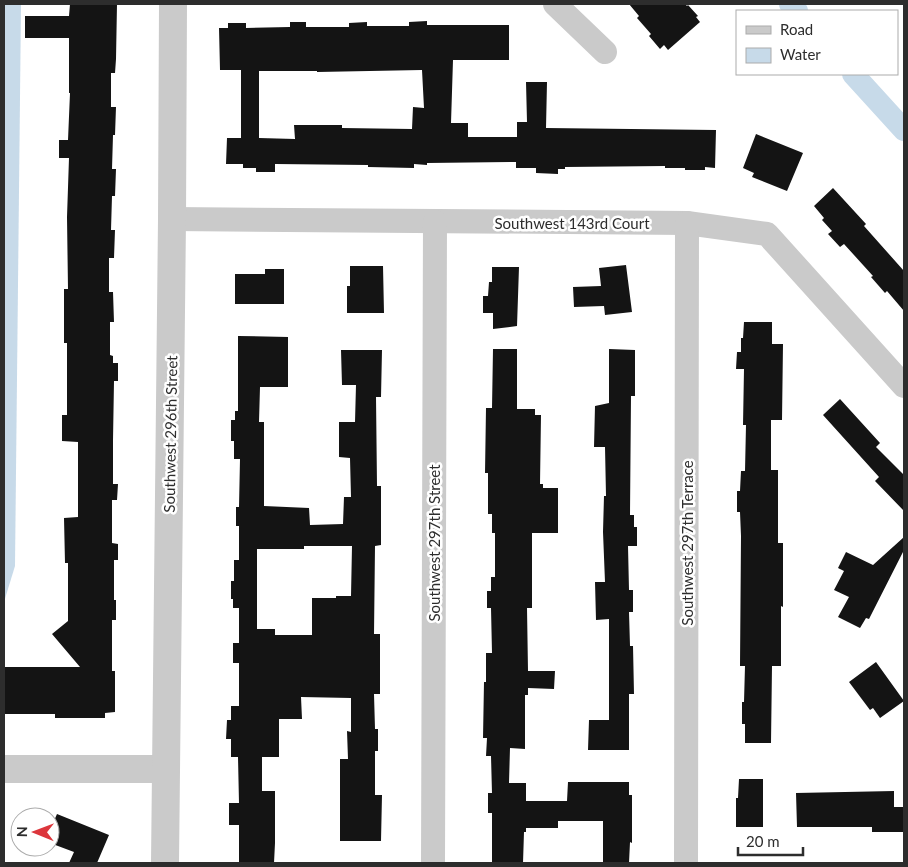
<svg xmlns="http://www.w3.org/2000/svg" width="908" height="867" font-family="Lato,sans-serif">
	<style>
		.water { fill: #c7dae9 }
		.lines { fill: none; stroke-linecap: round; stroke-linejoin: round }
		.canal { stroke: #c7dae9; stroke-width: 22 }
		.building { fill: #141414; fill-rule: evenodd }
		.minor { stroke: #cacaca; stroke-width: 24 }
		.tertiary { stroke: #cacaca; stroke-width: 28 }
		.labels { text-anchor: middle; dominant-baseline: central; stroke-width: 5; stroke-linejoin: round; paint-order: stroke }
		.street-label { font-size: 15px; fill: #2d2d2d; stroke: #fff }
	</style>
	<rect width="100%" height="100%" fill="#fff"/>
	<path class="water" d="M4 4H21L15 566 4 602Z"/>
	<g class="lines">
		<g class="canal">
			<path d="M790 4 797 11"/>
			<path d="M853 74 904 130"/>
		</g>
	</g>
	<g class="building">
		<path d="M70 4H117L116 59 115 73H111V107H116L115 135H113L112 169H116L115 196H112L111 230H115L114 258H109V292H113L114 322H110V355L113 356V363H118V381H114L113 440V484H118L117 500H112V543L118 544V560H114V600H116V620H112V671H115V712L105 713V718H55V714H4V667H80L52 634 68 621V563H65L64 518 78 517V442L62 441V415H67V343H64V289H68L67 217 69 158H59V140H68L70 93H69V38H25V16H69Z"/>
		<path d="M629 4H685L687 6 688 5 698 16 696 17 700 22 668 50 664 45 660 49 649 36 651 34 637 18 639 16Z"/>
		<path d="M427 21V25H509V60H453L451 123H468V137H517V122H527L526 82H547L546 128 716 130 715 168 705 167V170H685V168H665V166L565 167V169H558V174L536 173V168H516V162L427 163V165L414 164V168L368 167V165L275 164V172H256V168H243V164H226L227 138H241V70H220L219 28H228V23H246V28L290 27V22H306V27H349V23L367 22V26H409V22ZM422 70 424 108 413 107 412 129 342 128V125H294L295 139 259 138V71H317V72Z"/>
		<path d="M756 134 803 153 787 191 752 177 754 173 743 168Z"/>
		<path d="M833 188 866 224 864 226 904 271V311L887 291 885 293 871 277 873 276 844 244 840 247 828 234 832 231 822 220 824 218 814 206Z"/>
		<path d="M626 265 632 312 605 315 604 306 574 307 573 287 601 286 599 268Z"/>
		<path d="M350 266H383L384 313H347V286H350Z"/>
		<path d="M492 267H519L517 326 493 329V313H483V296H488L489 282H492Z"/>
		<path d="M265 269H284V304H235V274H265Z"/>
		<path d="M744 322H772V344H783L782 420H771V470H778V543H783V607L781 606V666H772L771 743H745V724H742V702H744L745 666H740L741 536 740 512H737V491H740L741 471H745L746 425H743L744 369H736L737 352H741V338H743Z"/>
		<path d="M238 336 288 337V387H260L259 422H264V506L309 508 310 525 343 524 344 497H351L350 458 339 457V422H355L356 385H342L341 350H382L381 397H376L377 486H381V545L375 546 374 634H380V694H374L375 729H378V751H375V795H382L381 841H340V759H348L347 731 351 732V698L301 697 302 719H279V757H262V791H275V843L274 863H239V825H229V803H239L238 757H231V739H226L227 720H231V706H239V663H233V643H239V608H233V599H231V581H234V560H239V526H236V507H239L240 459H234V441H231V420H235V411H238ZM304 546H352L351 596H336V598H312V635H275V629H257V549H304Z"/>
		<path d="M493 349H517V409H535V415H541L540 484H543V488H558V533H532V608H527L528 671H555L554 689 528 688V695H525V749L510 748 509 783H526V801H567L568 782H629V795H632V843L630 842 629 863H603V821H558V828H526V832H524L523 863H492V813H488V793H492L491 756H486L487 738H483L484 682H486V653H492L491 608H487V591H491V577H495V533H492V514H488V473H485L486 408H492Z"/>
		<path d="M609 349 635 350V396H631L630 515H634V527H637V546H628L629 590H633V612H629L630 646H633L634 694H629V750H588L589 720H609V619L596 620 595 582H605L603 532 604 496H606L605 447H594L595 406 609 403Z"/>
		<path d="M840 399 880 443 876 447 904 475V511L875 481 879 477 823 415Z"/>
		<path d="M904 537V550L869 619 866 618 860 628 838 617 849 597 834 590 844 571 838 568 846 552 873 565Z"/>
		<path d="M876 662 904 701 880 718 873 708 870 710 849 682Z"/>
		<path d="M739 779H763V827H736V798H738Z"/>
		<path d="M894 791V807H904V832H872V827H797L796 793Z"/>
		<path d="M57 814 109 835 97 863H69L74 852 50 843V830Z"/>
	</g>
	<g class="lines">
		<g class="minor">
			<path d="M555 4 605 52"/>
			<path d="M172 219 687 223 767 234 904 386"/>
			<path d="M433 863 435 222"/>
			<path d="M686 863 687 223"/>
		</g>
		<g class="tertiary">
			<path d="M4 769H166"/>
			<path d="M165 863 172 219 173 4"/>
		</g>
	</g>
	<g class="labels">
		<g class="street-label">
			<text x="572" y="223">Southwest 143rd Court</text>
			<text transform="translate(170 434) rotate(-89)">Southwest 296th Street</text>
			<text transform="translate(434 543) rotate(-90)">Southwest 297th Street</text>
			<text transform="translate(687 543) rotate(-90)">Southwest 297th Terrace</text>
		</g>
	</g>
	<rect width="908" height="867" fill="none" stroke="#2d2d2d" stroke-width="10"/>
	<rect x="736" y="10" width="162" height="65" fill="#ffffff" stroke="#ababab"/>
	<rect x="746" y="26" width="25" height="8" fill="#cacaca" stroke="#ababab"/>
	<text x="780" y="35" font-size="15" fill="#2d2d2d">Road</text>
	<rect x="746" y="48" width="25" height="15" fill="#c7dae9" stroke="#ababab"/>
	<text x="780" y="60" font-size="15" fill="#2d2d2d">Water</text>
	<g transform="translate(35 832) rotate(271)"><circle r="24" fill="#ffffff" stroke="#ababab"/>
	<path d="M0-4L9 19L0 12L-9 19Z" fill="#dc363c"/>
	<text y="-8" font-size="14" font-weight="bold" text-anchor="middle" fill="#2d2d2d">N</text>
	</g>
	<path d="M738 847v8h65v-8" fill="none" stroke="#2d2d2d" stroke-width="2.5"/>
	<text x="746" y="847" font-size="15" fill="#2d2d2d" stroke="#ffffff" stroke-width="4" paint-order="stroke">20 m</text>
</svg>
